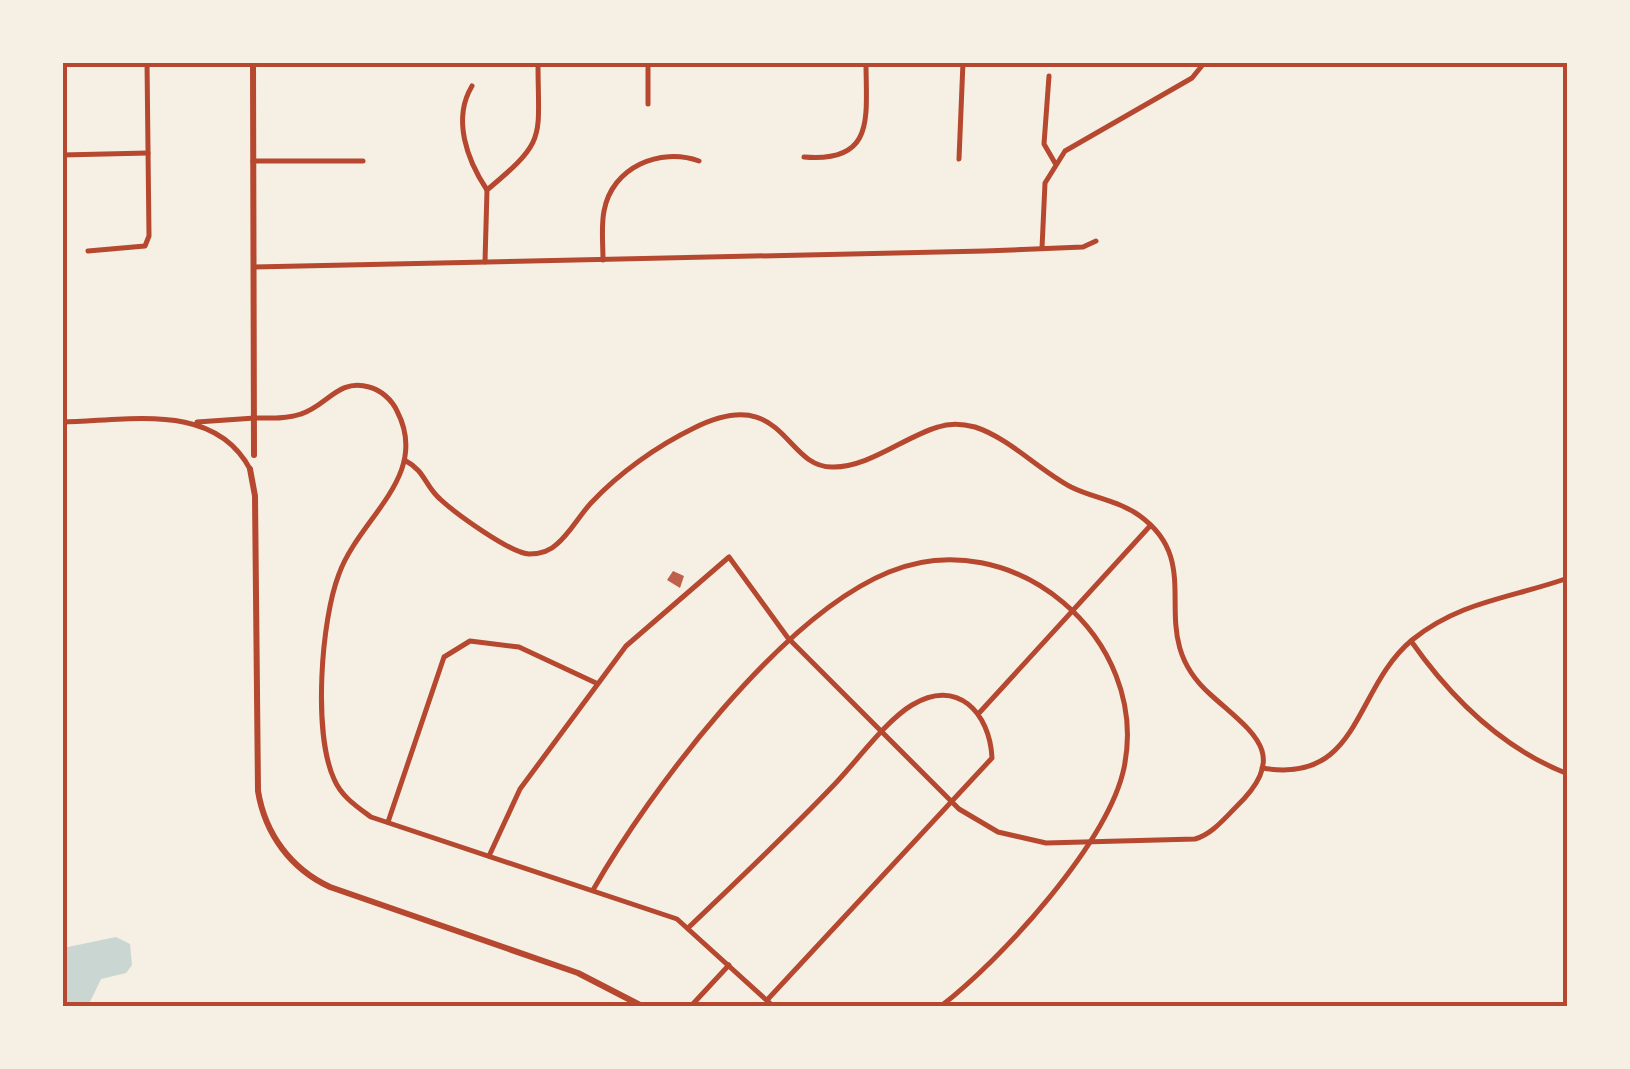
<svg xmlns="http://www.w3.org/2000/svg" width="1630" height="1069" font-family="'PT Sans Narrow',sans-serif">
	<style>
		.water { fill: #c9d6d2 }
		.building { fill: #bf614a }
		.lines { fill: none; stroke-linecap: round; stroke-linejoin: round }
		.minor { stroke: #b5482f; stroke-width: 5 }
		.tertiary { stroke: #b5482f; stroke-width: 5 }
		.secondary { stroke: #b5482f; stroke-width: 6 }
		.neatline { fill: none; stroke: #b5482f; stroke-width: 4 }
	</style>
	<rect width="100%" height="100%" fill="#f6efe4"/>
	<path class="water" d="M116 937 130 944 132 965 126 973 101 979 88 1006H63V948Z"/>
	<path class="building" d="M673 571 684 576 680 588 667 580Z"/>
	<g class="lines">
		<g class="minor">
			<path d="M648 62V104"/>
			<path d="M1049 76 1044 144 1055 163"/>
			<path d="M472 86C452 119 467 160 487 190"/>
			<path d="M62 155 148 153"/>
			<path d="M804 157C876 163 866 117 866 62"/>
			<path d="M959 159 963 62"/>
			<path d="M253 161H363"/>
			<path d="M1042 248 1045 183 1065 151 1192 78 1205 62"/>
			<path d="M88 251 145 246 149 236 147 62"/>
			<path d="M603 260C603 244 601 226 604 211 612 167 660 147 699 161"/>
			<path d="M485 262 487 190C548 139 538 140 538 62"/>
			<path d="M254 267 985 251 1083 247 1096 241"/>
			<path d="M255 418C270 418 287 419 301 414 327 406 338 378 369 387 381 390 392 400 397 411 431 476 359 518 339 574 321 620 313 733 334 779 341 796 356 806 371 817L677 919 773 1006"/>
			<path d="M406 461C425 471 425 486 440 499 455 513 510 553 529 554 539 554 550 551 557 544 570 533 579 516 591 503 619 473 657 446 694 428 785 383 783 467 832 467 868 468 904 437 938 427 950 423 963 424 975 427 1009 438 1039 470 1071 487 1093 498 1120 501 1140 516 1210 567 1140 633 1211 695 1253 733 1291 754 1236 807 1224 819 1212 834 1195 839L1046 843 998 832 959 809 788 638 729 557 626 646 520 789 489 856"/>
			<path d="M1411 641C1451 698 1501 748 1568 774"/>
			<path d="M980 712 1150 526"/>
			<path d="M1262 768C1361 785 1353 689 1412 640 1460 601 1512 598 1568 578"/>
			<path d="M388 822 444 657 470 641 519 647 596 683"/>
			<path d="M593 890C650 790 781 616 889 572 1012 521 1151 638 1124 768 1108 843 1001 960 941 1006"/>
			<path d="M688 928C736 882 785 836 831 788 854 765 885 721 912 705 957 677 990 713 992 758L768 999"/>
			<path d="M691 1006 729 965"/>
		</g>
		<g class="tertiary">
			<path d="M62 422C128 421 214 401 250 469"/>
			<path d="M197 422 255 418"/>
		</g>
		<g class="secondary">
			<path d="M253 62 254 455"/>
			<path d="M250 469 255 496 258 791C265 834 291 869 330 887L578 973 642 1006"/>
		</g>
	</g>
	<rect width="1630" height="1069" fill="none" stroke="#f6efe4" stroke-width="130"/>
	<rect x="65" y="65" width="1500" height="939" class="neatline"/>
</svg>
